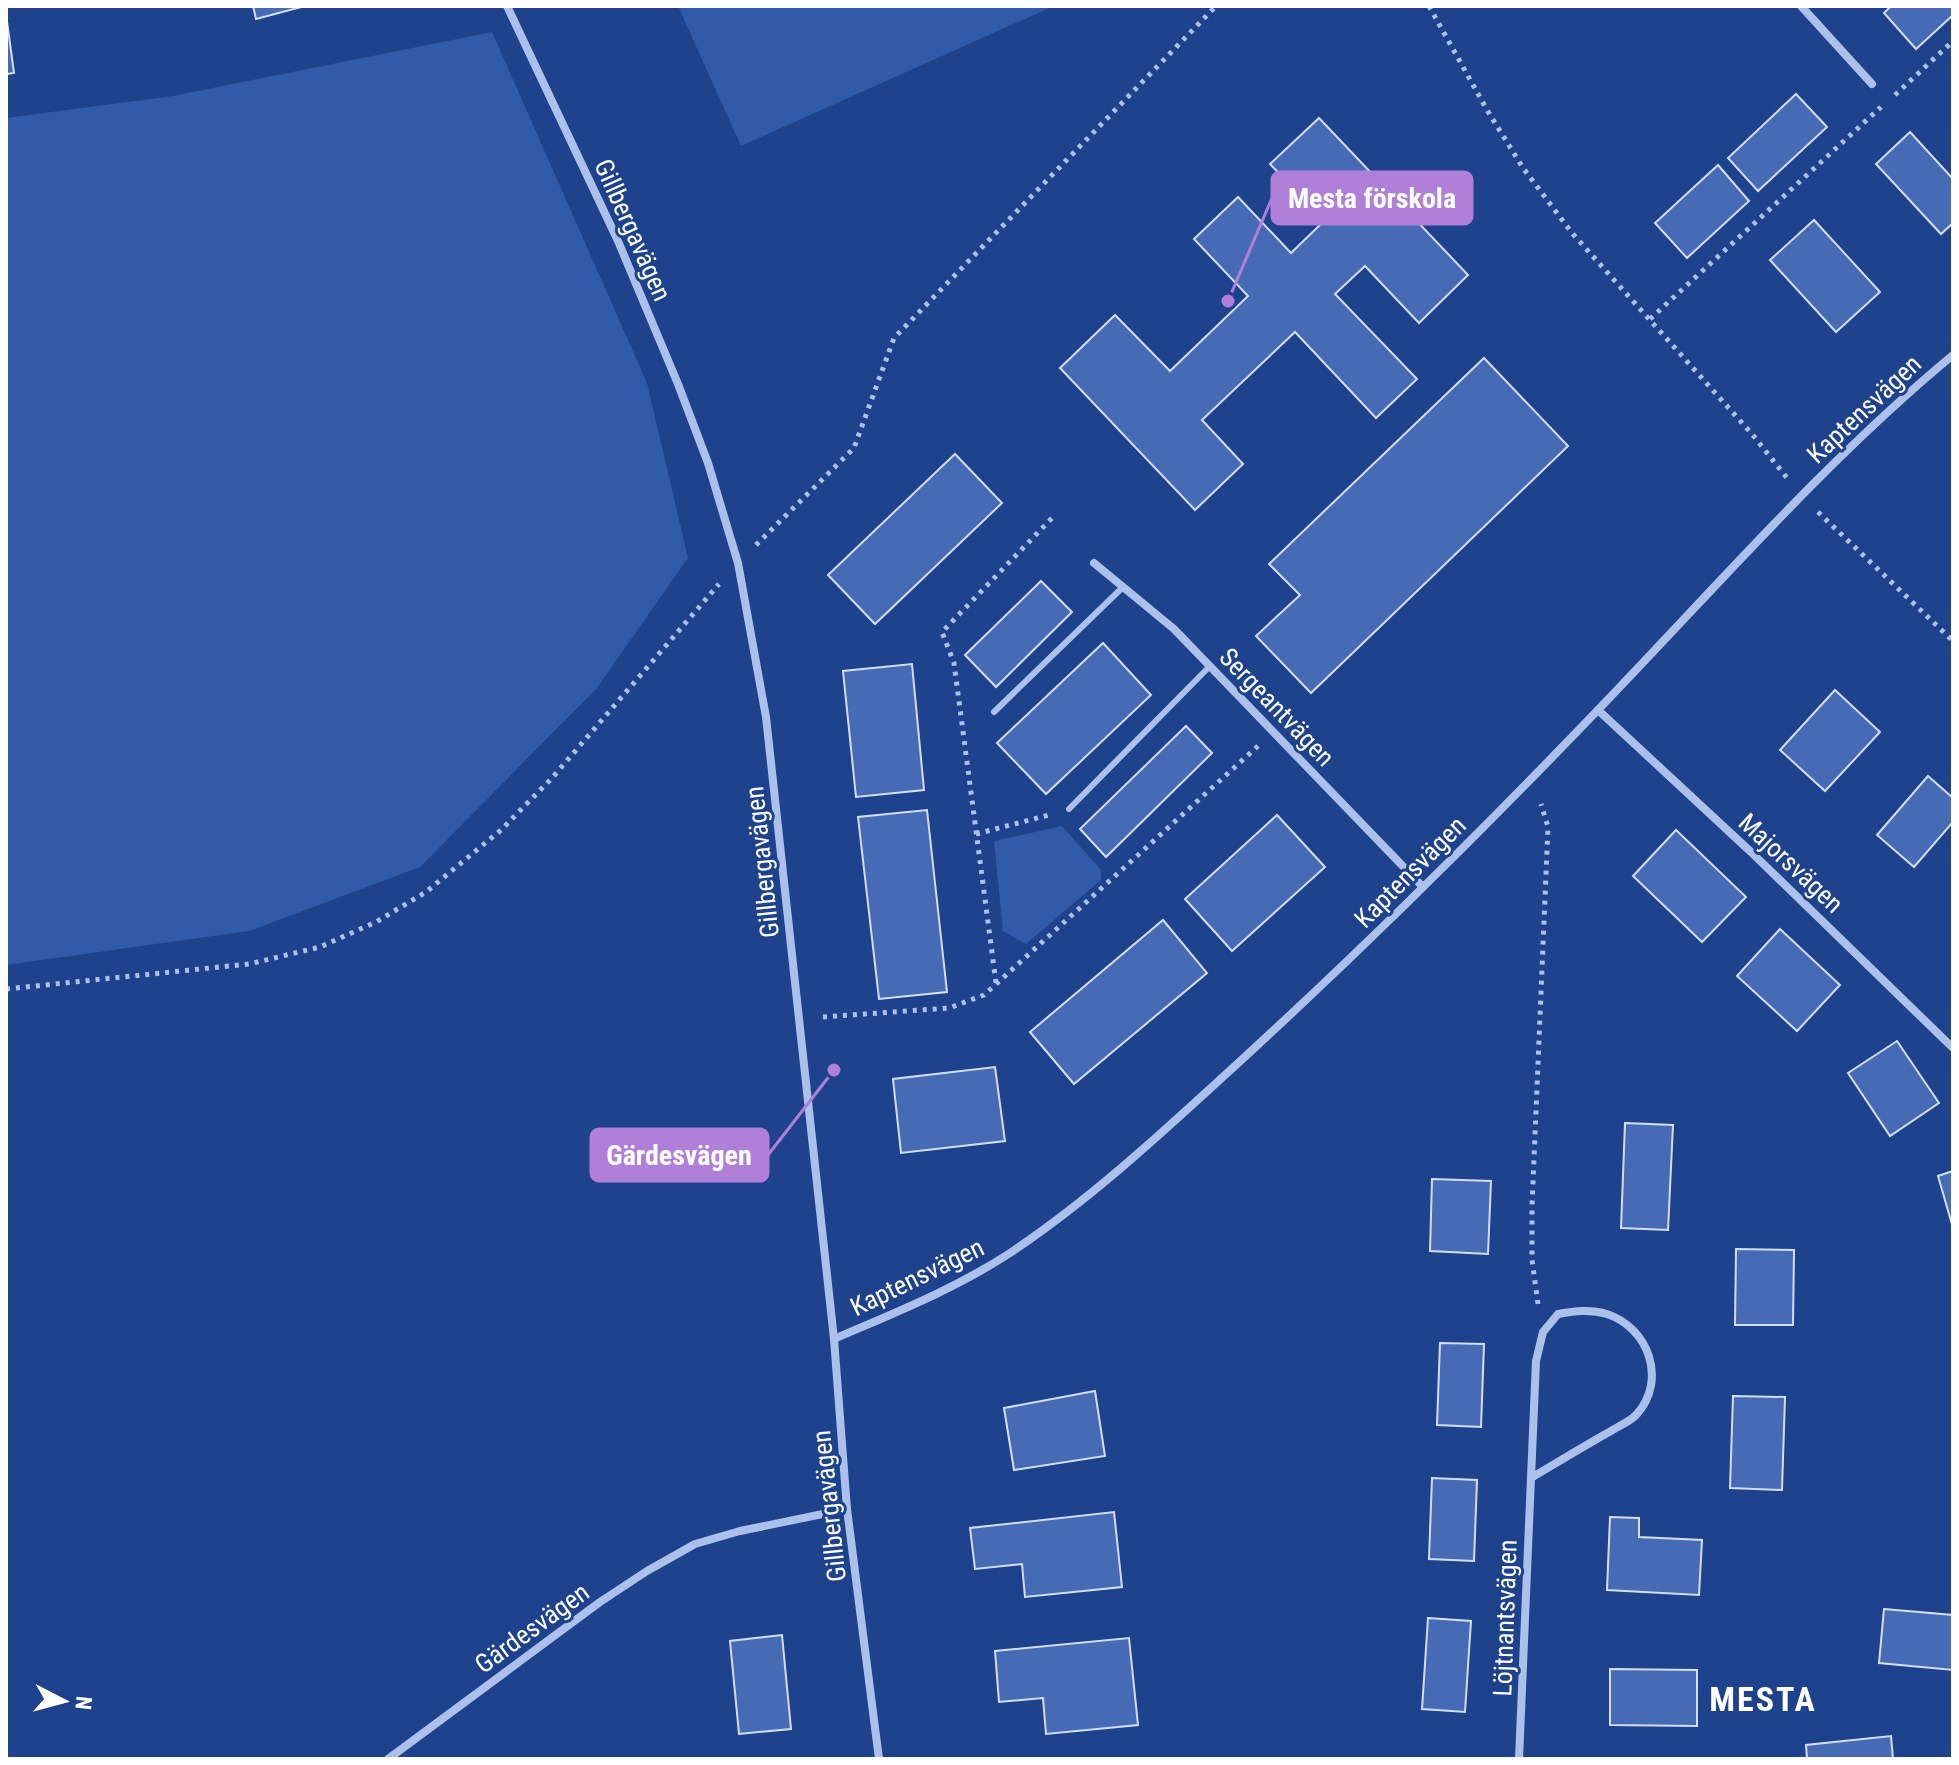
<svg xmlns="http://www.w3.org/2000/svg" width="1959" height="1765" font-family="'Roboto Condensed',sans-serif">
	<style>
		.green { fill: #315aa9 }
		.building { fill: #466bb4; stroke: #d0def9; stroke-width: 2 }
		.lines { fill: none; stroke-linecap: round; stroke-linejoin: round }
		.path { stroke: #abc1ec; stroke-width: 5; stroke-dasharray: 4 6; stroke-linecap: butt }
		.lane { stroke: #abc1ec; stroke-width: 6 }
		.street { stroke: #abc1ec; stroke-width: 8 }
		.labels { text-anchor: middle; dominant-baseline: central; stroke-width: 6; stroke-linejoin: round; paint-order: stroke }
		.street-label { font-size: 26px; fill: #fff; stroke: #1e428c }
		.district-label { font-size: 34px; font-weight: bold; letter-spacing: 2px; fill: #fff; stroke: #1e428c }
		.leader { fill: none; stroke: #b080d9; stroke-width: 3 }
		.callout-dot { fill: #b080d9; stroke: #1e428c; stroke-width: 3 }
		.callout { fill: #b080d9; stroke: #b080d9; stroke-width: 3 }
		.callout-label { font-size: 28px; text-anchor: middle; font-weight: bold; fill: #fff }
	</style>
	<rect width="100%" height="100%" fill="#1e428c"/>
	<g class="green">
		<path d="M678 6H1054L741 146Z"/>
		<path d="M492 32 647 383 688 558 597 688 420 867 249 931 6 965V118L173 96Z"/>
		<path d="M1062 826 1101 870V880L1026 944 1003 931 994 841Z"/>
	</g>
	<g class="building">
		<path d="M253 6H305L256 19Z"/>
		<path d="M1891 6H1953V15L1916 49 1884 13Z"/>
		<path d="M6 14 14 73 6 74Z"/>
		<path d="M1796 94 1827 127 1758 191 1728 158Z"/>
		<path d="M1319 118 1468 275 1419 323 1365 266 1335 294 1417 379 1376 418 1295 332 1202 420 1243 464 1195 510 1060 368 1115 315 1170 371 1248 296 1194 239 1238 197 1291 253 1324 221 1270 164Z"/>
		<path d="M1910 132 1953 179V223L1941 234 1876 164Z"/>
		<path d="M1718 165 1749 201 1687 258 1655 223Z"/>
		<path d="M1814 220 1880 292 1836 332 1770 260Z"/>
		<path d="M1484 358 1568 446 1311 693 1256 636 1300 595 1269 564Z"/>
		<path d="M955 454 1002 503 875 624 828 575Z"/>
		<path d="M1041 581 1072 612 996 687 965 655Z"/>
		<path d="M1103 643 1151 695 1046 794 997 743Z"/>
		<path d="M912 664 924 790 856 797 843 671Z"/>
		<path d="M1835 690 1880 732 1825 791 1780 750Z"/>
		<path d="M1186 726 1212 753 1106 857 1080 829Z"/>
		<path d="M1928 776 1953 798V822L1914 867 1877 835Z"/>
		<path d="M927 810 947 992 879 999 858 817Z"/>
		<path d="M1277 815 1325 867 1232 951 1185 899Z"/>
		<path d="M1676 830 1746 897 1702 942 1633 876Z"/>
		<path d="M1163 920 1207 973 1074 1084 1030 1032Z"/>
		<path d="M1780 929 1840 985 1797 1031 1737 976Z"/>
		<path d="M1897 1041 1939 1103 1890 1136 1848 1073Z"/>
		<path d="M995 1067 1005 1141 901 1153 893 1079Z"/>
		<path d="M1625 1123 1673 1125 1668 1230 1621 1228Z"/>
		<path d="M1953 1171V1228L1938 1176Z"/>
		<path d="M1432 1179 1491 1181 1488 1254 1430 1251Z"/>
		<path d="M1736 1249 1794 1250 1793 1325H1735Z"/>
		<path d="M1440 1343 1484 1344 1481 1427 1437 1425Z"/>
		<path d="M1095 1391 1105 1456 1014 1470 1004 1408Z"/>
		<path d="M1733 1396 1785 1397 1782 1490 1730 1488Z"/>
		<path d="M1432 1478 1477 1480 1474 1561 1429 1559Z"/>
		<path d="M1114 1512 1122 1587 1025 1597 1022 1564 975 1569 970 1528Z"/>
		<path d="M1610 1517 1639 1518V1537L1702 1540 1699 1595 1607 1590Z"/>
		<path d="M1884 1609 1953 1615V1670L1879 1663Z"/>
		<path d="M1428 1618 1471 1621 1465 1712 1422 1709Z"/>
		<path d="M782 1635 791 1729 739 1734 730 1641Z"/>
		<path d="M1129 1638 1138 1725 1046 1734 1043 1698 999 1702 995 1651Z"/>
		<path d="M1610 1669 1697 1670V1726L1610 1725Z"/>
		<path d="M1891 1736 1893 1759H1807L1806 1745Z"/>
	</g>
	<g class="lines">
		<g class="path">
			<path d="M1429 6 1487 110 1523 168 1572 233 1752 434 1787 478"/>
			<path d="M1895 95 1953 41"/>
			<path d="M1650 319 1881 107"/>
			<path d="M1818 512 1953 641"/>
			<path d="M756 545 854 448 894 338 1216 6"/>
			<path d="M976 834 1049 815"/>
			<path d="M996 983 954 663 942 632 1053 517"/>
			<path d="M6 989 249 964 320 947 376 922 426 892 501 830 552 778 719 584"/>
			<path d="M823 1017 949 1008 984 995 1258 746"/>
			<path d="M1538 1304 1532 1260V1206L1548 827 1541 804"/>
		</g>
		<g class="lane">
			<path d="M994 712 1123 587"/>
			<path d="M1069 809 1210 666"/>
		</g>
		<g class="street">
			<path d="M507 6 618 241 678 384 708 463 738 563 766 717 834 1339 847 1509 879 1759"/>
			<path d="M1801 6 1872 84"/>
			<path d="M1094 563 1174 629 1423 887"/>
			<path d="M1598 710 1751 852 1953 1048"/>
			<path d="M834 1339C894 1313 955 1289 1010 1253 1091 1199 1164 1131 1236 1065 1367 945 1494 819 1617 690 1726 576 1831 456 1953 355"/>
			<path d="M388 1759 600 1602 647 1571 695 1544 740 1531 847 1509"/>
			<path d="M1519 1759 1536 1361 1543 1332 1558 1314C1575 1311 1590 1309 1607 1314 1649 1328 1667 1380 1637 1414 1631 1421 1619 1426 1611 1431 1584 1446 1558 1462 1531 1478"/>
		</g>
	</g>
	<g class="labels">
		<g class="street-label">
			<text transform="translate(633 230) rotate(66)">Gillbergavägen</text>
			<text transform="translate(1864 409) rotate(-43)">Kaptensvägen</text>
			<text transform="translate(1277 707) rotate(46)">Sergeantvägen</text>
			<text transform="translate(762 862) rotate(-96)">Gillbergavägen</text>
			<text transform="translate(1791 863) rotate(43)">Majorsvägen</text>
			<text transform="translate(1410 872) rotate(-45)">Kaptensvägen</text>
			<text transform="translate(917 1277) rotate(-26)">Kaptensvägen</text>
			<text transform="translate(829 1506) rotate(-96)">Gillbergavägen</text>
			<text transform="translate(1505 1618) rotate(-88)">Löjtnantsvägen</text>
			<text transform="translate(532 1628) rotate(-36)">Gärdesvägen</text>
		</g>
		<g class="district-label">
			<text x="1763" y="1699">MESTA</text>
		</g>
	</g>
	<path class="leader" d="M1228 301L1272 198M834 1070L768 1155"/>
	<g class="callout-dot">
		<circle cx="1228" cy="301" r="8"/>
		<circle cx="834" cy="1070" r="8"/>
	</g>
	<g class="callout">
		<rect x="1272" y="172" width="200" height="52" rx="8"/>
		<rect x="591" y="1129" width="177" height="52" rx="8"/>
	</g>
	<g class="callout-label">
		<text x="1372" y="208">Mesta förskola</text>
		<text x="679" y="1165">Gärdesvägen</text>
	</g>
	<rect width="1959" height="1765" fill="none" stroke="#ffffff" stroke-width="16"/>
	<g transform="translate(64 1701) rotate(96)" stroke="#1e428c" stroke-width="6" paint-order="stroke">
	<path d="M0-6L14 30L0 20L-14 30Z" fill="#ffffff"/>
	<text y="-12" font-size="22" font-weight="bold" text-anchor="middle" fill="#ffffff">N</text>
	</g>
</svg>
